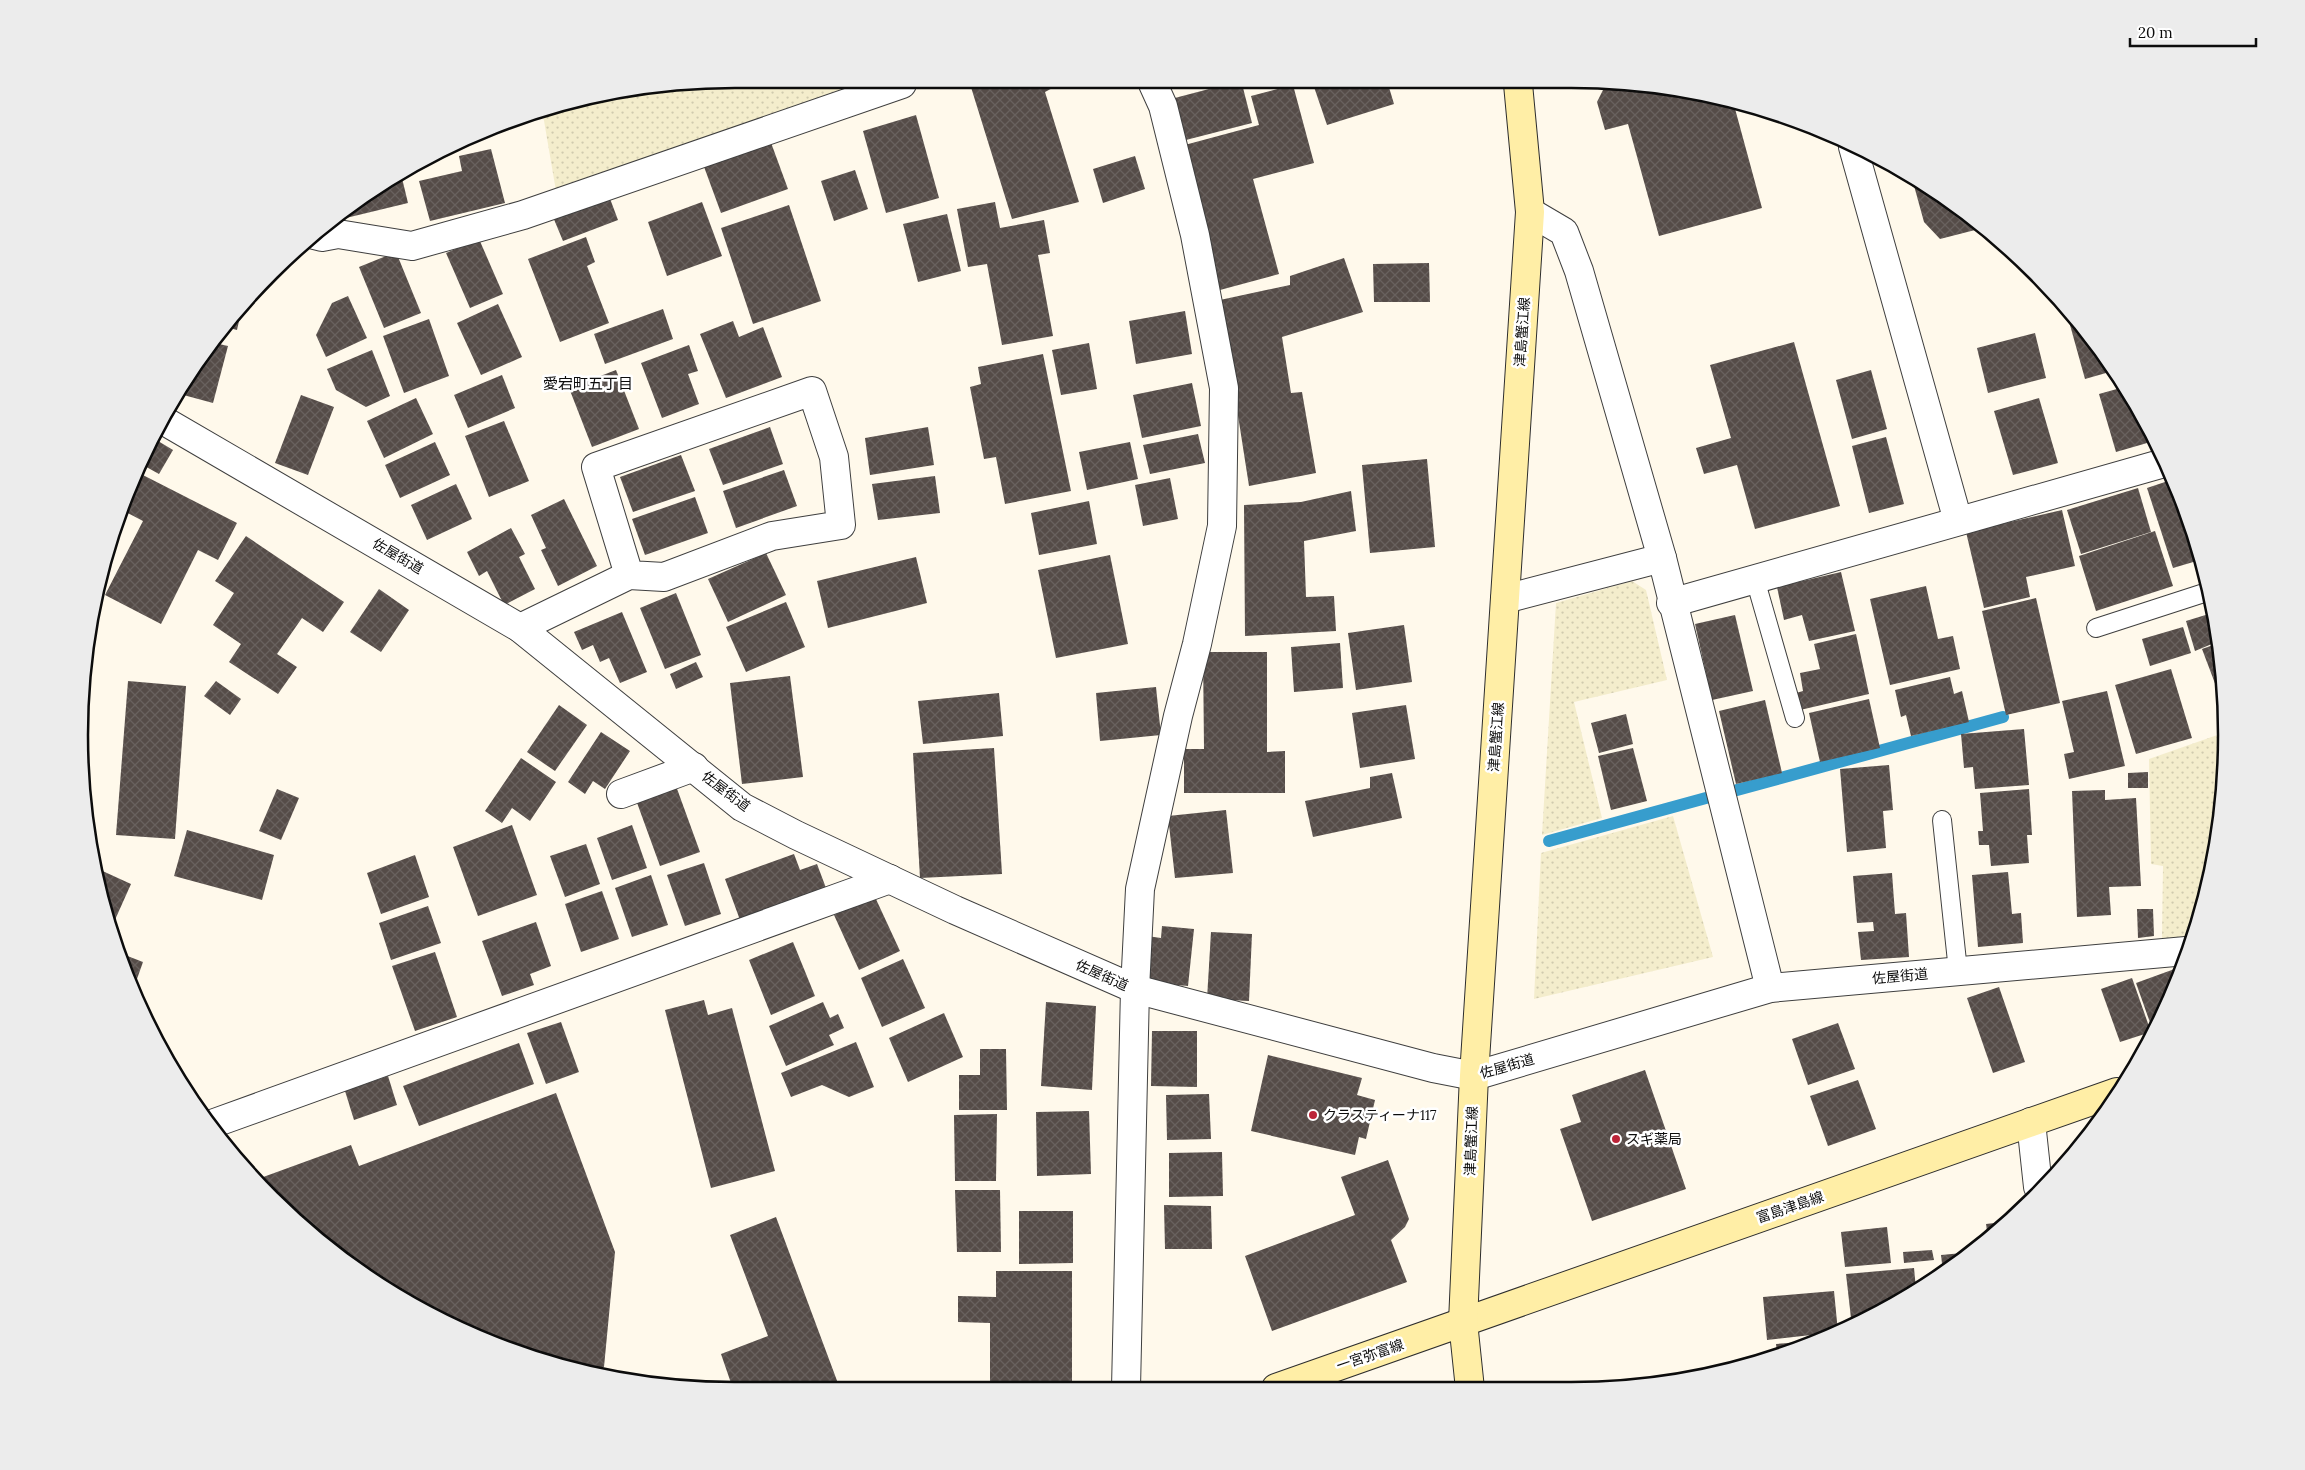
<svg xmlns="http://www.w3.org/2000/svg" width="2305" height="1470" font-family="Lora,'Noto Sans JP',serif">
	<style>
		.farmland { fill: url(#farmland-dots) }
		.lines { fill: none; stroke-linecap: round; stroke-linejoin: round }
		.stream { stroke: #379dcd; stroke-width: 12 }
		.building { fill: url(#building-cross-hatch) }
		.lane-casing { stroke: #3f3f3f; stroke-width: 20 }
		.street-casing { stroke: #3f3f3f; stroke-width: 30 }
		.secondary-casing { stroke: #2e2e2e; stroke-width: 30 }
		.lane { stroke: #fff; stroke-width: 18 }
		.street { stroke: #fff; stroke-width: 28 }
		.secondary { stroke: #ffeea6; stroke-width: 28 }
		.poi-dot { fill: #bc2438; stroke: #fff; stroke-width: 2 }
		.labels { text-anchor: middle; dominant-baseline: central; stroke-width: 5; stroke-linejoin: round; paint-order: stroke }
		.street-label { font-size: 14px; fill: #0c0c0c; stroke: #fff }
		.poi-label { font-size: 14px; fill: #0c0c0c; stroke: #fff; text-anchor: start }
		.neighbourhood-label { font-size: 15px; fill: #0c0c0c; stroke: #fff }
		.rim { fill: none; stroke: #0c0c0c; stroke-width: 2.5 }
	</style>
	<defs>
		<pattern id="farmland-dots" width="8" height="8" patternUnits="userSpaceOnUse" patternTransform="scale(1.25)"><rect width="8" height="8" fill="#f4edcc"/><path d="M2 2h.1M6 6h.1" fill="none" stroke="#d0caae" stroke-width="1.8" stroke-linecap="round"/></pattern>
		<pattern id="building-cross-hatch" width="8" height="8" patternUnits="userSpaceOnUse" patternTransform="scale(1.25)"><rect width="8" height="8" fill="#554c48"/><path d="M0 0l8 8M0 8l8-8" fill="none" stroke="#68615e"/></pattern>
	</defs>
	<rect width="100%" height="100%" fill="#fff9eb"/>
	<g class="farmland">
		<path d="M649 84H862L556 191 542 109Z"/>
		<path d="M1632 581 1646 590 1667 680 1574 702 1602 818 1542 835 1556 603Z"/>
		<path d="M2223 733 2225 778 2204 905 2191 940H2162L2163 866 2151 864 2149 759Z"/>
		<path d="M1673 816 1713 957 1534 999 1541 853Z"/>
	</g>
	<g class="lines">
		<g class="stream">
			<path d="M1737 790 2003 717"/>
			<path d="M1549 841 1706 798"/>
		</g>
	</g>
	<g class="building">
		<path d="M970 84H1060L1045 92 1079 202 1012 219Z"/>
		<path d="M1228 84H1242L1252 123 1182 141 1171 99Z"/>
		<path d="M1313 84H1388L1394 104 1327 125Z"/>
		<path d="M1606 84H1655L1734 105 1762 208 1659 236 1628 124 1605 130 1597 102Z"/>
		<path d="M1293 85 1314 163 1253 179 1279 274 1220 290 1181 146 1259 125 1251 96Z"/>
		<path d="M916 115 939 198 886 213 863 131Z"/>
		<path d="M770 140 788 189 721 213 703 164Z"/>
		<path d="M491 149 505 203 430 221 419 181 462 171 459 156Z"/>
		<path d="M1135 156 1145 189 1103 203 1093 169Z"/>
		<path d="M855 170 868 209 834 221 821 181Z"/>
		<path d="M401 174 408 203 346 218 345 210 370 190Z"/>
		<path d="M1913 182 1970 215 1977 222 1979 229 1940 239 1924 222Z"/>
		<path d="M609 196 618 220 563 241 553 217Z"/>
		<path d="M702 202 722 256 667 276 648 222Z"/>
		<path d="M995 202 1000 228 1044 220 1050 253 1038 255 1053 336 1002 345 987 264 968 267 957 209Z"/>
		<path d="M789 205 821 301 753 324 721 228Z"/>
		<path d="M947 214 961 271 918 282 903 224Z"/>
		<path d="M586 237 595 262 587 266 609 323 560 342 528 259Z"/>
		<path d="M479 239 503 294 470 308 446 253Z"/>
		<path d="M396 252 421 313 384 328 359 267Z"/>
		<path d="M1344 258 1363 312 1282 337 1291 393 1302 392 1316 473 1249 486 1220 300 1290 285V276Z"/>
		<path d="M1429 263 1430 302H1374L1373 264Z"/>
		<path d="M348 296 367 338 326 357 316 335 332 303Z"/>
		<path d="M243 303 237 330 222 326 231 317Z"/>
		<path d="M498 304 522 357 481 375 457 323Z"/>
		<path d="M663 309 673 339 605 364 594 334Z"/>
		<path d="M1185 311 1192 354 1136 364 1129 321Z"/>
		<path d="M429 319 449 376 404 393 383 336Z"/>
		<path d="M733 321 739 337 763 327 782 377 726 398 700 334Z"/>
		<path d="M2078 322 2110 367 2113 371 2085 379 2070 325Z"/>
		<path d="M2035 333 2046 378 1988 393 1977 348Z"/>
		<path d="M210 342 228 346 213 403 176 393Z"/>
		<path d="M1794 342 1840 506 1755 529 1737 465 1704 474 1696 448 1731 438 1710 365Z"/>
		<path d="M1089 343 1097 389 1061 395 1052 350Z"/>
		<path d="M689 345 698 371 688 374 699 404 662 418 641 363Z"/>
		<path d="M372 350 390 396 366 407 336 390 327 369Z"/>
		<path d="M1043 354 1071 491 1005 504 996 457 984 459 970 387 981 384 978 367Z"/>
		<path d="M616 370 639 429 592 447 569 388Z"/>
		<path d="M1871 370 1887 429 1852 439 1836 380Z"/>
		<path d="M502 375 515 408 468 428 454 395Z"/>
		<path d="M1192 383 1201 426 1142 438 1133 395Z"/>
		<path d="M2124 387 2138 407 2154 441 2116 452 2099 394Z"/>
		<path d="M301 395 334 407 308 475 275 463Z"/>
		<path d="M416 398 433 434 384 458 367 421Z"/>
		<path d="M2039 398 2058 463 2013 475 1994 411Z"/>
		<path d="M504 421 529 481 489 497 465 436Z"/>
		<path d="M770 427 783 464 723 485 709 449Z"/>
		<path d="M928 427 934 465 870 475 865 438Z"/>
		<path d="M1198 434 1205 463 1150 474 1143 445Z"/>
		<path d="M1886 437 1904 504 1869 513 1852 446Z"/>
		<path d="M153 438 173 450 159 474 141 464Z"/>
		<path d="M435 442 450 475 400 498 385 465Z"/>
		<path d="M1130 442 1138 479 1087 490 1079 452Z"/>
		<path d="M681 455 695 491 633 512 620 477Z"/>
		<path d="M1427 459 1435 547 1370 553 1362 465Z"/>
		<path d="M784 470 797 506 736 528 723 491Z"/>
		<path d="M137 472 237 523 218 560 198 550 161 624 105 595 143 521 120 509Z"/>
		<path d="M935 476 940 513 878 520 872 484Z"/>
		<path d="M1170 478 1178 519 1143 526 1135 485Z"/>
		<path d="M2171 480 2192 524 2200 560 2173 568 2147 488Z"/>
		<path d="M456 484 472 519 427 540 411 505Z"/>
		<path d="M2138 488 2151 532 2081 554 2067 510Z"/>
		<path d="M1351 491 1356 531 1304 541 1306 597 1334 596 1336 631 1245 636 1244 505 1301 502Z"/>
		<path d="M695 497 708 533 645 555 632 519Z"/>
		<path d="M564 499 597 566 558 586 541 550 546 548 531 515Z"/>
		<path d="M1089 501 1097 544 1039 555 1031 513Z"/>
		<path d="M2062 510 2075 566 2026 577 2030 597 1984 608 1966 532Z"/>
		<path d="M511 528 525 554 519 557 535 589 504 605 487 571 479 576 467 552Z"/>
		<path d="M2155 531 2173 586 2096 611 2079 556Z"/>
		<path d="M246 536 344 602 323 632 302 618 277 654 297 667 278 694 229 662 241 644 213 625 234 593 215 581Z"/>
		<path d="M766 553 786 595 728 622 708 579Z"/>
		<path d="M1110 555 1128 644 1056 658 1038 570Z"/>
		<path d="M916 557 927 603 828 628 817 581Z"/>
		<path d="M1841 572 1855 631 1809 641 1802 615 1784 620 1777 587Z"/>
		<path d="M1926 586 1938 639 1953 636 1960 669 1890 685 1870 599Z"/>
		<path d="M379 589 409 610 381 652 350 632Z"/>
		<path d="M676 593 701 655 665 669 640 608Z"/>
		<path d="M2036 598 2060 703 2006 715 1982 611Z"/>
		<path d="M786 602 805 647 746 672 726 627Z"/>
		<path d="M622 612 647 672 620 683 609 658 600 662 593 645 582 650 574 632Z"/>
		<path d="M2212 613 2219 641 2195 651 2186 621Z"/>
		<path d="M1735 615 1753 691 1712 700 1695 624Z"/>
		<path d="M1404 625 1412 682 1356 690 1348 633Z"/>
		<path d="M2183 627 2191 653 2150 666 2142 639Z"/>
		<path d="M1856 634 1869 694 1800 710 1796 693 1803 691 1800 673 1820 669 1814 644Z"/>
		<path d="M1340 643 1343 688 1294 692 1291 647Z"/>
		<path d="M2219 643 2221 650 2222 702 2202 649Z"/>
		<path d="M1203 652H1267V752L1285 751V793H1184V749H1204Z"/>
		<path d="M696 662 703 677 676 689 670 674Z"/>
		<path d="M2171 669 2192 738 2136 754 2115 685Z"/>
		<path d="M790 676 803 777 742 784 730 683Z"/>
		<path d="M1950 677 1954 694 1962 691 1969 722 1911 736 1906 715 1901 717 1895 690Z"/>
		<path d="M128 681 186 686 175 839 116 835Z"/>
		<path d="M216 681 241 699 230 715 204 696Z"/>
		<path d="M1156 687 1161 735 1100 741 1096 693Z"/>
		<path d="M2107 691 2125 766 2069 779 2064 754 2074 752 2062 701Z"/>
		<path d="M999 693 1003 736 923 744 918 701Z"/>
		<path d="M1869 699 1880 748 1820 762 1809 713Z"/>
		<path d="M1765 700 1782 773 1736 784 1719 711Z"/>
		<path d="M559 705 587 725 555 771 527 752Z"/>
		<path d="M1406 705 1415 759 1360 768 1352 713Z"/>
		<path d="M1626 714 1633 744 1599 753 1591 723Z"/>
		<path d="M2024 729 2029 785 1975 789 1973 767 1964 768 1961 734Z"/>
		<path d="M601 732 630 751 605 789 593 781 585 794 568 782Z"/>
		<path d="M994 748 1002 874 920 878 913 753Z"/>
		<path d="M1633 748 1647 801 1611 810 1598 756Z"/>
		<path d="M521 758 556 782 530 821 512 808 502 823 485 811Z"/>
		<path d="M1889 765 1893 810 1883 811 1886 848 1847 852 1840 769Z"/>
		<path d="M2148 772V788H2128V773Z"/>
		<path d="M1392 773 1402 818 1313 837 1305 801 1370 788V777Z"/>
		<path d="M676 786 700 852 660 866 636 800Z"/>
		<path d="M277 789 299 798 281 840 259 831Z"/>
		<path d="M2029 789 2032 835H2027L2029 863 1991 866 1989 845H1979L1978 831H1983L1980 793Z"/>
		<path d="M2105 790V800L2136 798 2141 886 2109 887 2111 915 2077 917 2072 791Z"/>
		<path d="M1226 810 1233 873 1175 878 1168 816Z"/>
		<path d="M512 825 537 895 478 916 453 847Z"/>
		<path d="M632 825 647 868 612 880 597 838Z"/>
		<path d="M187 830 274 855 262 900 174 876Z"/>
		<path d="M586 844 600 884 565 897 550 856Z"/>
		<path d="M794 854 800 870 817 864 826 888 740 920 725 879Z"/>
		<path d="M415 855 429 897 381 914 367 873Z"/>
		<path d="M704 863 721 914 685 926 667 875Z"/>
		<path d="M96 868 131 884 110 931 101 905Z"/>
		<path d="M2008 872 2012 914 2021 913 2023 943 1978 947 1972 875Z"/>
		<path d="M1892 873 1895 914 1906 913 1909 957 1861 960 1858 932 1874 931 1873 922 1857 923 1853 876Z"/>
		<path d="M651 875 668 925 632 937 615 888Z"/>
		<path d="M602 891 619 939 581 952 565 904Z"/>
		<path d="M875 897 900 951 859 970 834 915Z"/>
		<path d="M428 906 441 943 391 960 379 923Z"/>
		<path d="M2137 909H2153L2154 936 2138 938Z"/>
		<path d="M536 922 551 966 530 974 534 985 502 996 482 941Z"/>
		<path d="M1162 926 1194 929 1188 986 1142 982 1147 936 1161 938Z"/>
		<path d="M1211 932 1252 934 1249 1001 1207 999Z"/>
		<path d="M793 942 815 996 771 1015 749 960Z"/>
		<path d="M117 952 143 962 132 993 129 986Z"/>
		<path d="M435 952 457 1017 415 1031 392 966Z"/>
		<path d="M903 959 925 1008 882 1027 861 978Z"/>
		<path d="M2180 967 2158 1026 2153 1031 2136 983Z"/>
		<path d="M2132 978 2151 1032 2120 1042 2101 989Z"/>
		<path d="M1999 987 2025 1062 1993 1073 1967 998Z"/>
		<path d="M704 1000 708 1015 732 1008 775 1171 711 1188 665 1010Z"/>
		<path d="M823 1002 830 1018 838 1014 844 1028 829 1035 834 1045 786 1066 769 1026Z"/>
		<path d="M1046 1002 1096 1006 1092 1090 1041 1086Z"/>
		<path d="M944 1013 963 1057 908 1082 889 1038Z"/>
		<path d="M561 1022 579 1072 546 1084 527 1033Z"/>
		<path d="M1838 1023 1855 1069 1808 1085 1792 1039Z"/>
		<path d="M1152 1031H1197V1087L1151 1086Z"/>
		<path d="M856 1042 874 1087 849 1097 822 1085 791 1097 781 1073Z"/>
		<path d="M519 1043 534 1084 419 1126 403 1086Z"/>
		<path d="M980 1049H1006L1007 1110H959V1075H980Z"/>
		<path d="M1268 1055 1362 1078 1357 1095 1375 1100 1366 1139 1359 1137 1355 1155 1251 1131Z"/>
		<path d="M1645 1070 1686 1189 1592 1221 1560 1129 1581 1122 1572 1095Z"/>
		<path d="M388 1076 397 1105 354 1120 345 1091Z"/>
		<path d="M1858 1080 1876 1129 1828 1146 1810 1096Z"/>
		<path d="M556 1093 615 1252 604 1367 594 1371 484 1341 335 1255 255 1180 351 1145 359 1166Z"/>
		<path d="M1209 1094 1211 1139 1167 1140 1166 1095Z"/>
		<path d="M1089 1111 1091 1174 1037 1176 1036 1112Z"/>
		<path d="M997 1114 996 1181H955L954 1115Z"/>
		<path d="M1222 1152 1223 1196 1169 1197V1153Z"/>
		<path d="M1388 1160 1409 1219 1405 1227 1391 1240 1407 1282 1272 1331 1245 1256 1355 1215 1341 1177Z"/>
		<path d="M955 1190H1000L1001 1252H957Z"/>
		<path d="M1164 1205 1211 1206 1212 1249H1165Z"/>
		<path d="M1019 1211H1073V1263L1019 1264Z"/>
		<path d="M776 1217 839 1386H732L721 1354 768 1336 730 1235Z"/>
		<path d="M2003 1222 1988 1238 1986 1224Z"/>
		<path d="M1887 1227 1891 1263 1845 1267 1841 1232Z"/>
		<path d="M1932 1250 1934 1260 1904 1263 1903 1252Z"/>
		<path d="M1973 1252 1970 1255 1943 1272 1941 1255Z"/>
		<path d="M1914 1268 1916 1289 1852 1327 1846 1274Z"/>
		<path d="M996 1271H1072V1387H990V1323L958 1322V1296L996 1297Z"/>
		<path d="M1834 1291 1838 1332 1767 1340 1763 1297Z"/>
		<path d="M1813 1341 1788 1351 1777 1355 1776 1344Z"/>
	</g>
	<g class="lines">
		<defs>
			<g id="lane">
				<path d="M1755 579 1795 718"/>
				<path d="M2096 628 2207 592"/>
				<path d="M1942 820 1958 971"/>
			</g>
			<g id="street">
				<path d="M1853 147 1958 521"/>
				<path d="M1530 212 1564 232 1579 271 1662 558 1770 988"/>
				<path d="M314 235 322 237 338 234 412 246 523 215 902 84"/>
				<path d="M161 419 520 628 742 807 796 835 955 910 1135 989 1433 1068 1474 1076 1770 988 2186 951"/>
				<path d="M1505 599 1662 558"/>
				<path d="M1671 603 2164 463"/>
				<path d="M520 628 629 575 664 577 772 536 841 525 834 457 812 391 596 467 629 575"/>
				<path d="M621 794 694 767"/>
				<path d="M2031 1122 2038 1187"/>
				<path d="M209 1125 890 879"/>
				<path d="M1126 1388 1135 989 1140 889 1178 716 1197 644 1222 526 1224 388 1195 235 1163 106 1153 84"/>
			</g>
			<g id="secondary">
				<path d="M1276 1388 2117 1092"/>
				<path d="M1470 1389 1463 1322 1474 1076 1530 212 1518 84"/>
			</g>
		</defs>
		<use href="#lane" class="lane-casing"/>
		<use href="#street" class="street-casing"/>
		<use href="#secondary" class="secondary-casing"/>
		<use href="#lane" class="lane"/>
		<use href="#street" class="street"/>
		<use href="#secondary" class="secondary"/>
	</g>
	<g class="poi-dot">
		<circle cx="1313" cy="1115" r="5"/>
		<circle cx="1616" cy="1139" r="5"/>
	</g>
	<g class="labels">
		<g class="street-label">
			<text transform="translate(1522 332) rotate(-86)">津島蟹江線</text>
			<text transform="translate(398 556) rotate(30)">佐屋街道</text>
			<text transform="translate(1496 737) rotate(-86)">津島蟹江線</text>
			<text transform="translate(726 791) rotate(37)">佐屋街道</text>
			<text transform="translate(1102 975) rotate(24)">佐屋街道</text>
			<text transform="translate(1900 976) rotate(-5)">佐屋街道</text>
			<text transform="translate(1507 1066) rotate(-16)">佐屋街道</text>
			<text transform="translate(1471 1141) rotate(-88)">津島蟹江線</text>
			<text transform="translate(1790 1207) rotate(-19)">富島津島線</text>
			<text transform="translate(1370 1355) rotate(-19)">一宮弥富線</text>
		</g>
		<g class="poi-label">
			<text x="1323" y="1115">クラスティーナ117</text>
			<text x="1626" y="1139">スギ薬局</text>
		</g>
		<g class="neighbourhood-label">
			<text x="588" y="383">愛宕町五丁目</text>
		</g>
	</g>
	<path d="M0 0H2305V1470H0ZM735 88H1571A647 647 0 0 1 2218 735V735A647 647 0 0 1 1571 1382H735A647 647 0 0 1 88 735V735A647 647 0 0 1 735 88Z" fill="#ececec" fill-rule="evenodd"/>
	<path class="rim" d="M735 88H1571A647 647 0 0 1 2218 735V735A647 647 0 0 1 1571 1382H735A647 647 0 0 1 88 735V735A647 647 0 0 1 735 88Z"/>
	<path d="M2130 38v8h126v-8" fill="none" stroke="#0c0c0c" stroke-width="2.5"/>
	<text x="2138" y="38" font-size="15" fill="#0c0c0c" stroke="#ffffff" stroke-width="4" paint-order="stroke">20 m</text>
</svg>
